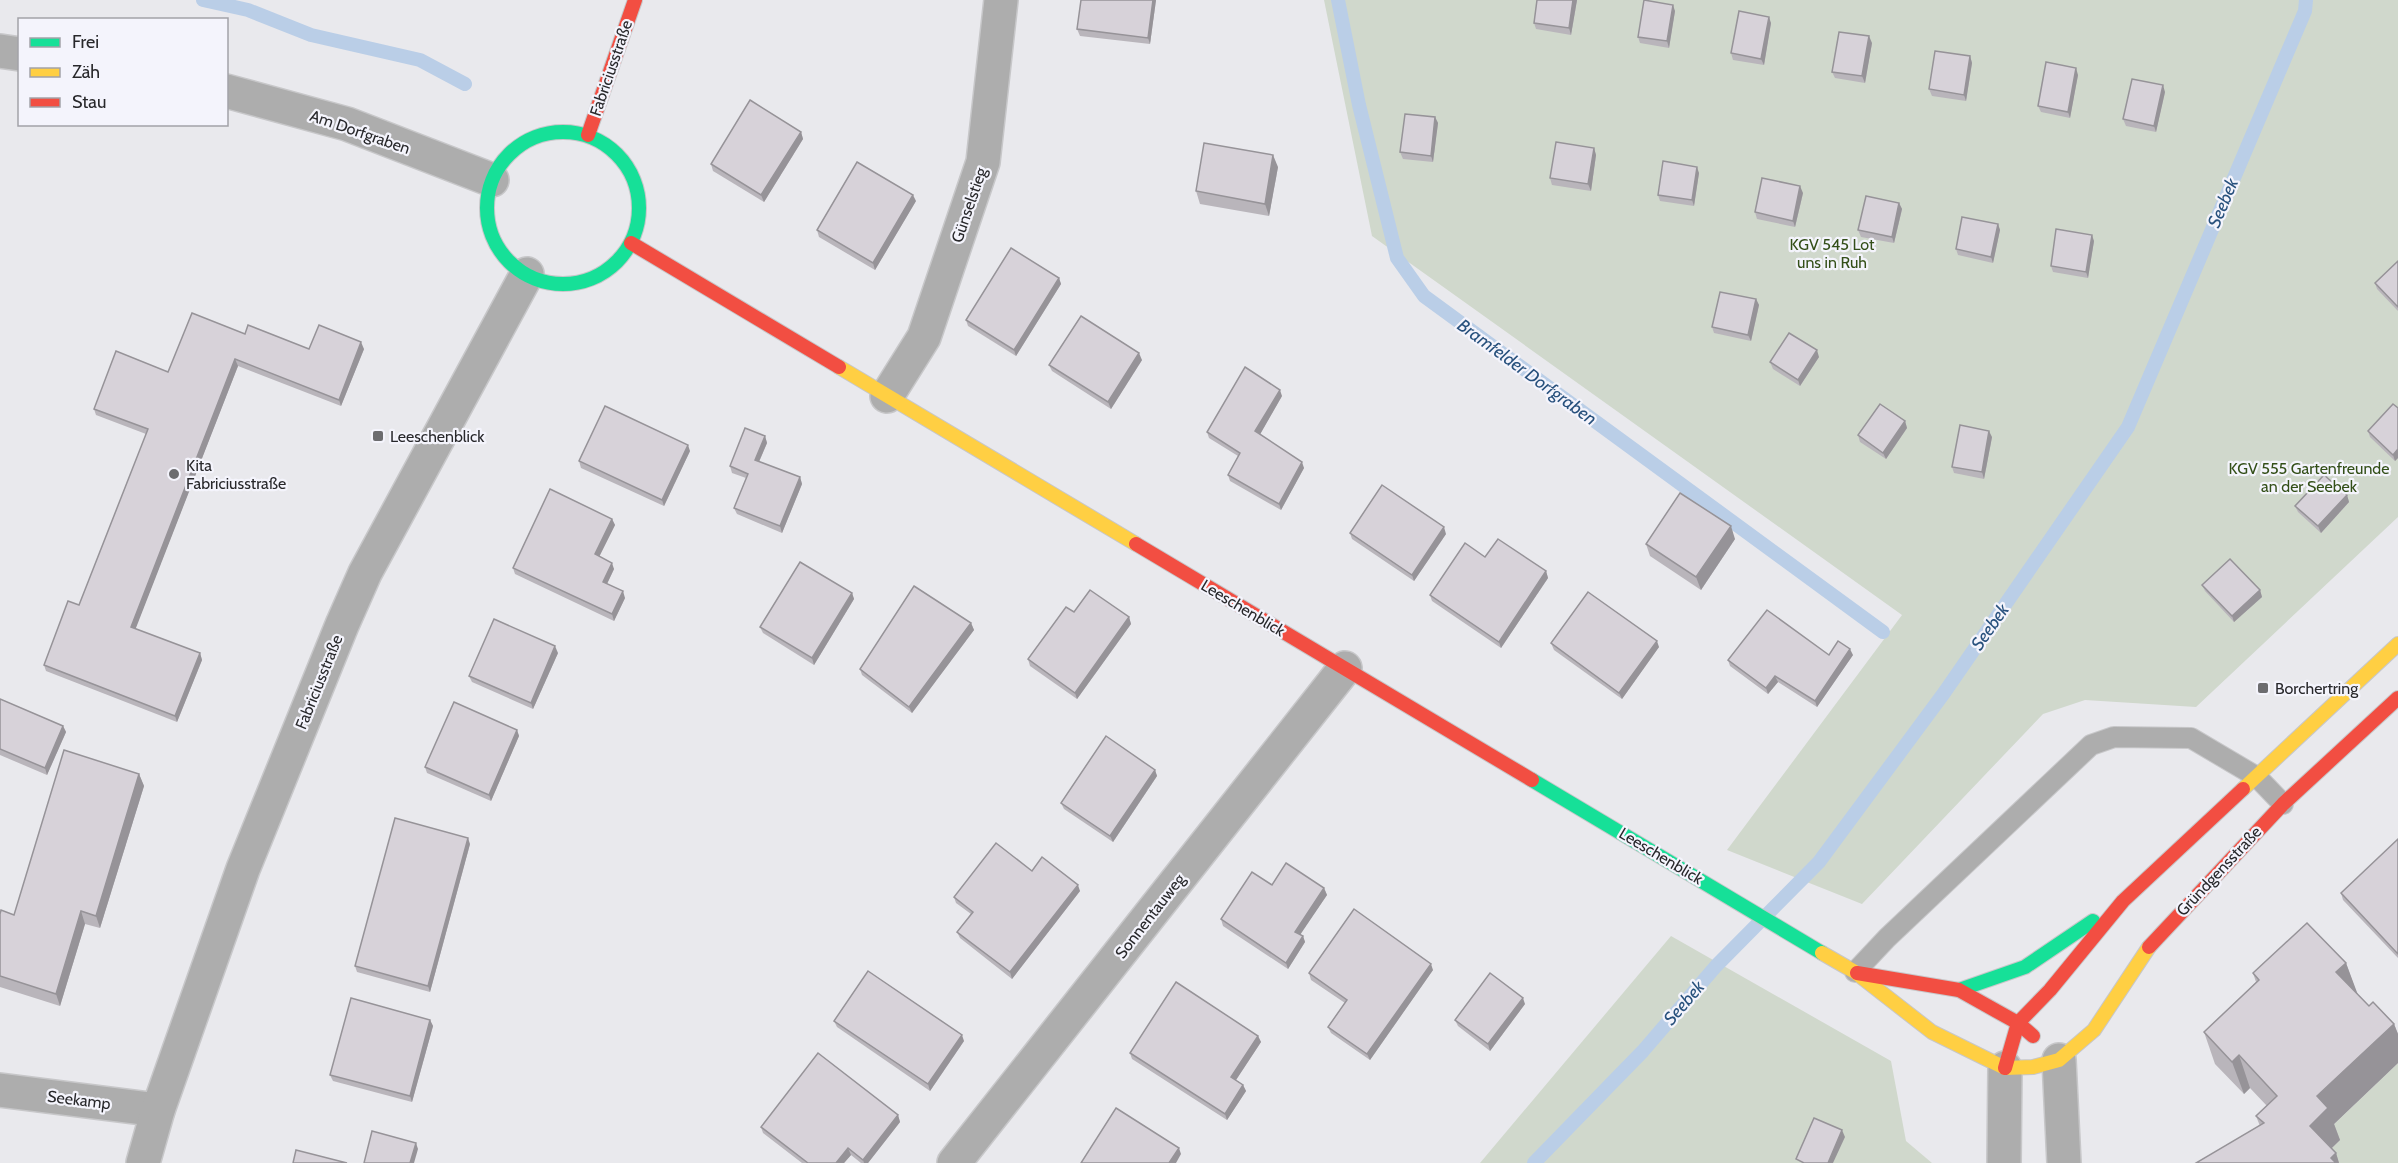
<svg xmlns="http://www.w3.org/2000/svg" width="2398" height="1163" font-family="Cabin,sans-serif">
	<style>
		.green { fill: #d0d8cc }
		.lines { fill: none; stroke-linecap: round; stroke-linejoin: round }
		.stream { stroke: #bacee7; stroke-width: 14 }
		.lane-casing { stroke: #c7c7c9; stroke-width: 22 }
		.street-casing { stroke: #c7c7c9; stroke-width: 36 }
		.fast-casing { stroke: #c7c7c9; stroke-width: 16 }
		.slow-casing { stroke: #c7c7c9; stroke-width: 16 }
		.jam-casing { stroke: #c7c7c9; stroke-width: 16 }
		.lane { stroke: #adadad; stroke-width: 20 }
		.street { stroke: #adadad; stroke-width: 33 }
		.fast { stroke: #16e098; stroke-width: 14 }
		.slow { stroke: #ffcf43; stroke-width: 14 }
		.jam { stroke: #f24e42; stroke-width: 14 }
		.wall { fill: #b9b5bb }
		.shaded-wall { fill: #969398 }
		.building { fill: #d7d2d9; stroke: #969398; stroke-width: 1.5 }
		.poi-dot { fill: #6c6c6f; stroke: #f4f4fc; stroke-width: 2 }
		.labels { text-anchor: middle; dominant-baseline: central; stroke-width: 4.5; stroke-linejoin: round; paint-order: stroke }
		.street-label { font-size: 16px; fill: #28282b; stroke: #f4f4fc }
		.park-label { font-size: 16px; fill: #334f18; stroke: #f4f4fc }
		.poi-label { font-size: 16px; fill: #28282b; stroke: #f4f4fc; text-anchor: start }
		.water-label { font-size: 18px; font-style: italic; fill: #28517d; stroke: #f4f4fc }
	</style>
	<rect width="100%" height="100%" fill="#e9e9ed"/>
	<g class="green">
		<path d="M1324 0H2398V517L2196 707 2085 700 2043 714 1862 904 1727 850 1902 615 1372 236Z"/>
		<path d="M1671 936 1891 1061 1906 1141 1932 1163H1480Z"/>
		<path d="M2398 1063V1163H2326L2321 1158 2329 1129Z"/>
	</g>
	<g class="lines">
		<g class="stream">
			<path d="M203 0 248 10 311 35 420 60 465 84"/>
			<path d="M1338 0 1359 105 1397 258 1424 296 1883 632"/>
			<path d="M1534 1163 1643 1051 1716 966 1819 862 1944 693 2128 427 2305 11 2306 0"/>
		</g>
		<defs>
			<path id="lane" d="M1855 972 1887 938 2091 745 2114 737 2191 738 2257 777 2283 804"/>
			<g id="street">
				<path d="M0 51 20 54"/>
				<path d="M226 91 347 124 492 180"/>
				<path d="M887 396 924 337 983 162 1001 0"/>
				<path d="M2059 1060 2064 1163"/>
				<path d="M0 1090 158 1110"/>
				<path d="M143 1163 158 1110 243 869 342 625 365 573 527 274"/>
				<path d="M954 1163 1345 668"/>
				<path d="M2004 1163 2005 1068"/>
			</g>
			<g id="fast">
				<circle cx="563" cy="208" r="76"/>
				<path d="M1532 780 1822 953"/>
				<path d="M1959 990 2025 967 2093 921"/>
			</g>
			<g id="slow">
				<path d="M839 367 1136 544"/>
				<path d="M2243 789 2398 644"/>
				<path d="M1822 953 1855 972 1932 1032 2005 1068 2033 1067 2059 1060 2094 1030 2149 947"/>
			</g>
			<g id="jam">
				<path d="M588 135 635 0"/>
				<path d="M631 243 839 367"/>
				<path d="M1136 544 1532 780"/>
				<path d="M2149 947 2283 804 2398 698"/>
				<path d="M1857 973 1959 990 2018 1023 2033 1036"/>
				<path d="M2005 1068 2018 1023 2050 990 2123 901 2243 789"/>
			</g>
		</defs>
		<use href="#lane" class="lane-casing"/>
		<use href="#street" class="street-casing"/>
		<use href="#fast" class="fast-casing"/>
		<use href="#slow" class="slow-casing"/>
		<use href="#jam" class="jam-casing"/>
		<use href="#lane" class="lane"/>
		<use href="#street" class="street"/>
		<use href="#fast" class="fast"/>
		<use href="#slow" class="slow"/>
		<use href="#jam" class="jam"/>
	</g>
	<g class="wall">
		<path d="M1156 0 1150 44 1080 36 1077 29Z"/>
		<path d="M1537 0H1577L1571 35 1536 29 1534 23Z"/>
		<path d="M1675 11 1669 48 1640 43 1638 37Z"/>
		<path d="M1771 23 1764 65 1733 60 1731 53Z"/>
		<path d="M1872 43 1865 83 1835 78 1832 72Z"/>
		<path d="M1970 56 1972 63 1966 101 1932 96 1929 89Z"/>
		<path d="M2078 75 2070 118 2041 112 2038 106Z"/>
		<path d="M2165 92 2156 132 2126 126 2123 119Z"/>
		<path d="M1435 117 1438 123 1433 162 1403 159 1400 152Z"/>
		<path d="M801 132 803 139 764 202 713 171 711 164Z"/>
		<path d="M1594 148 1596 155 1591 191 1552 185 1550 178Z"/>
		<path d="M1278 167 1269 216 1200 204 1196 191Z"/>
		<path d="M1699 173 1694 206 1660 201 1658 195Z"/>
		<path d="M1803 193 1795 227 1757 219 1755 212Z"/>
		<path d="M916 201 875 270 819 237 817 230Z"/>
		<path d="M1899 203 1902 209 1894 243 1861 237 1858 230Z"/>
		<path d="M1998 224 2000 230 1993 263 1958 255 1956 249Z"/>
		<path d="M2094 241 2088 278 2053 272 2051 266Z"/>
		<path d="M2398 261V311L2377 289 2375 283Z"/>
		<path d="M1059 278 1061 284 1016 356 968 326 966 320Z"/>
		<path d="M1756 299 1759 305 1751 341 1714 333 1712 327Z"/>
		<path d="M245 334 309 349H364L341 406 238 366 135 629 200 653 202 660 177 722 46 671 44 665 79 605 146 434 96 415 94 409Z"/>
		<path d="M1819 357 1800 386 1773 369 1770 362Z"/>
		<path d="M1142 360 1111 409 1052 371 1049 365Z"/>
		<path d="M1282 396 1260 434 1304 468 1281 510 1230 481 1228 475 1238 456 1209 438 1207 432Z"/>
		<path d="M2398 408V458L2395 461 2370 437 2368 431Z"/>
		<path d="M1905 421 1907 428 1886 459 1860 442 1858 435Z"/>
		<path d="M765 436 767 443 759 462 800 477 802 484 782 533 737 514 734 508 746 478 732 473 730 466Z"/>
		<path d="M1992 437 1984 479 1954 473 1952 467Z"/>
		<path d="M690 451 664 506 581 468 579 461Z"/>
		<path d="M2347 495 2349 502 2321 533 2298 512 2295 506Z"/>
		<path d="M612 519 615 525 599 557 614 569 607 584 625 598 614 621 515 574 513 568Z"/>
		<path d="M1350 533 1446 534 1414 581 1352 539Z"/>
		<path d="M1735 539 1701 590 1650 556 1646 544Z"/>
		<path d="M1485 557 1546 571 1548 578 1501 648 1432 601 1430 595Z"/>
		<path d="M2202 585 2260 590 2262 597 2234 622 2205 591Z"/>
		<path d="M852 593 854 599 814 665 763 633 760 627Z"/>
		<path d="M1074 612 1129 617 1131 624 1077 699 1030 666 1028 659Z"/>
		<path d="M971 623 974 630 912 713 862 675 860 669Z"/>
		<path d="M1551 643 1659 647 1622 699 1554 650Z"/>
		<path d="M558 653 533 709 472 682 469 676Z"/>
		<path d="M1829 655H1853L1817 707 1778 682 1768 694 1730 666 1728 660Z"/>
		<path d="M0 699 63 726 66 732 47 775 0 755Z"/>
		<path d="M517 730 519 736 491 801 427 773 425 767Z"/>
		<path d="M1155 770 1157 776 1113 842 1064 809 1061 803Z"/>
		<path d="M139 774 144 786 100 928 85 924 60 1006 0 987V914L14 915Z"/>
		<path d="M2398 839V958L2343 900 2341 893Z"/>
		<path d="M470 844 430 992 357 972 355 966Z"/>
		<path d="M1032 871 1080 891 1012 979 960 938 957 932 971 914 956 903 954 897Z"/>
		<path d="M1272 885 1324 888 1327 895 1300 934 1303 936 1305 942 1288 969 1223 926 1221 919Z"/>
		<path d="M2346 963 2357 994 2369 1006 2394 1024 2398 1034V1063L2334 1124 2340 1140 2331 1149 2336 1153 2339 1163H2196L2260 1126 2256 1116 2267 1106 2250 1088 2244 1094 2215 1064 2204 1032 2256 982 2253 973Z"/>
		<path d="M1433 970 1370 1060 1331 1033 1328 1027 1345 1003 1311 980 1309 973Z"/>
		<path d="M1525 1004 1490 1051 1458 1026 1455 1020Z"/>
		<path d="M430 1020 433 1026 412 1102 333 1081 330 1075Z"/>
		<path d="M834 1021 964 1041 930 1091 837 1027Z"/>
		<path d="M1258 1036 1261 1042 1236 1080 1243 1085 1246 1091 1227 1120 1132 1059 1130 1053Z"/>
		<path d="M898 1115 900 1122 868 1163H861L851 1155 844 1163H802L763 1133 761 1127Z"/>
	</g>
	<g class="shaded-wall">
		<path d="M1153 0H1156L1150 44 1148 38Z"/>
		<path d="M1573 0H1577L1571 35 1569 28Z"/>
		<path d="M1673 5 1675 11 1669 48 1667 41Z"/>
		<path d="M1769 17 1771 23 1764 65 1761 59Z"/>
		<path d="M1869 36 1872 43 1865 83 1862 76Z"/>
		<path d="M1970 56 1972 63 1966 101 1964 95Z"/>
		<path d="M2076 68 2078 75 2070 118 2068 112Z"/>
		<path d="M2163 85 2165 92 2156 132 2154 126Z"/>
		<path d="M1435 117 1438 123 1433 162 1431 156Z"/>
		<path d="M801 132 803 139 764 202 761 195Z"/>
		<path d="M1594 148 1596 155 1591 191 1588 184Z"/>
		<path d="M1273 155 1278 167 1269 216 1265 204Z"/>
		<path d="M1697 167 1699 173 1694 206 1692 200Z"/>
		<path d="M1800 186 1803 193 1795 227 1793 221Z"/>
		<path d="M913 195 916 201 875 270 873 263Z"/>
		<path d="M1899 203 1902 209 1894 243 1892 237Z"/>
		<path d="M1998 224 2000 230 1993 263 1991 257Z"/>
		<path d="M2092 235 2094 241 2088 278 2086 272Z"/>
		<path d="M1059 278 1061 284 1016 356 1014 350Z"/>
		<path d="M1756 299 1759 305 1751 341 1748 335Z"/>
		<path d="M361 342 364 349 341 406 339 400Z"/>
		<path d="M1817 350 1819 357 1800 386 1798 380Z"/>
		<path d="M1139 353 1142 360 1111 409 1108 402Z"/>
		<path d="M235 359 238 366 134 633 131 627Z"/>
		<path d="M1280 390 1282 396 1258 438 1255 431Z"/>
		<path d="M1905 421 1907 428 1886 459 1883 453Z"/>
		<path d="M1989 431 1992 437 1984 479 1982 472Z"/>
		<path d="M765 436 767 443 757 466 755 460Z"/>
		<path d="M688 445 690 451 664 506 662 500Z"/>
		<path d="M2398 449V458L2395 461 2393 455Z"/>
		<path d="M1302 462 1304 468 1281 510 1279 504Z"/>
		<path d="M800 477 802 484 782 533 780 526Z"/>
		<path d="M2347 495 2349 502 2321 533 2318 526Z"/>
		<path d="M612 519 615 525 597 561 595 554Z"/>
		<path d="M1731 526 1735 539 1701 590 1696 577Z"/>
		<path d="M1444 527 1446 534 1414 581 1412 575Z"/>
		<path d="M612 563 614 569 605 588 603 582Z"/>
		<path d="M1546 571 1548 578 1501 648 1499 642Z"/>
		<path d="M2260 590 2262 597 2234 622 2232 616Z"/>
		<path d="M623 591 625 598 614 621 612 614Z"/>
		<path d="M852 593 854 599 814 665 812 658Z"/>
		<path d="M1129 617 1131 624 1077 699 1075 693Z"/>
		<path d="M971 623 974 630 912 713 909 707Z"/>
		<path d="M1657 641 1659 647 1622 699 1619 693Z"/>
		<path d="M555 646 558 653 533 709 531 703Z"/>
		<path d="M1850 649 1853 655 1817 707 1815 701Z"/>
		<path d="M200 653 202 660 177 722 175 716Z"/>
		<path d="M1775 676 1778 682 1768 694 1766 688Z"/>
		<path d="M63 726 66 732 47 775 45 768Z"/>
		<path d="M517 730 519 736 491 801 489 795Z"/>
		<path d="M1155 770 1157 776 1113 842 1110 836Z"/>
		<path d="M139 774 144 786 100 928 96 916Z"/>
		<path d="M468 838 470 844 430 992 428 986Z"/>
		<path d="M1078 885 1080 891 1012 979 1010 972Z"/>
		<path d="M1324 888 1327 895 1298 938 1295 932Z"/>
		<path d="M81 911 85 924 60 1006 56 994Z"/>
		<path d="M1303 936 1305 942 1288 969 1286 963Z"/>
		<path d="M2346 963 2358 995 2336 972Z"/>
		<path d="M1431 964 1433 970 1370 1060 1367 1054Z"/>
		<path d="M1523 998 1525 1004 1490 1051 1488 1044Z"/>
		<path d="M430 1020 433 1026 412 1102 410 1096Z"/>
		<path d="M2394 1024 2398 1034V1063L2334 1124 2340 1140 2321 1158 2310 1126 2317 1096Z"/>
		<path d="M962 1035 964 1041 930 1091 928 1084Z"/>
		<path d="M1258 1036 1261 1042 1234 1083 1231 1077Z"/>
		<path d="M2239 1055 2250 1088 2244 1094 2232 1062Z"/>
		<path d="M1243 1085 1246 1091 1227 1120 1225 1114Z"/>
		<path d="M898 1115 900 1122 868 1163H864L863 1160Z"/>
		<path d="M1842 1130 1845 1137 1833 1163H1828Z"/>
		<path d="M416 1143 418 1149 414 1163H410Z"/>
		<path d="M848 1148 851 1155 844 1163H836Z"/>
		<path d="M1179 1148 1181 1154 1176 1163H1169Z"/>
		<path d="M2336 1153 2339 1163H2332L2331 1158Z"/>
	</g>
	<g class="building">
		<path d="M1081 0H1153L1148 38 1077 29Z"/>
		<path d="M1537 0H1573L1569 28 1534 23Z"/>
		<path d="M1644 0 1673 5 1667 41 1638 37Z"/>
		<path d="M1739 11 1769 17 1761 59 1731 53Z"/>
		<path d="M1839 32 1869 36 1862 76 1832 72Z"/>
		<path d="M1935 51 1970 56 1964 95 1929 89Z"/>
		<path d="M2046 62 2076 68 2068 112 2038 106Z"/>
		<path d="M2132 79 2163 85 2154 126 2123 119Z"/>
		<path d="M750 100 801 132 761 195 711 164Z"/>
		<path d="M1405 114 1435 117 1431 156 1400 152Z"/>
		<path d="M1556 142 1594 148 1588 184 1550 178Z"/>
		<path d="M1204 143 1273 155 1265 204 1196 191Z"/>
		<path d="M1663 161 1697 167 1692 200 1658 195Z"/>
		<path d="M857 162 913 195 873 263 817 230Z"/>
		<path d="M1762 178 1800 186 1793 221 1755 212Z"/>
		<path d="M1866 196 1899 203 1892 237 1858 230Z"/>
		<path d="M1962 217 1998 224 1991 257 1956 249Z"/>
		<path d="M2056 229 2092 235 2086 272 2051 266Z"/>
		<path d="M1011 248 1059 278 1014 350 966 320Z"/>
		<path d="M2398 261V307L2375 283Z"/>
		<path d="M1720 292 1756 299 1748 335 1712 327Z"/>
		<path d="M192 313 245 334 248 325 309 349 319 325 361 342 339 400 235 359 131 627 200 653 175 716 44 665 68 601 79 605 148 429 94 409 116 351 168 372Z"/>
		<path d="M1081 316 1139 353 1108 402 1049 365Z"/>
		<path d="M1789 333 1817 350 1798 380 1770 362Z"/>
		<path d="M1245 367 1280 390 1255 431 1302 462 1279 504 1228 475 1240 453 1207 432Z"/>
		<path d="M1880 404 1905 421 1883 453 1858 435Z"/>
		<path d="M2393 404 2398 408V449L2393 455 2368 431Z"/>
		<path d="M605 406 688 445 662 500 579 461Z"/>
		<path d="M1960 425 1989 431 1982 472 1952 467Z"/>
		<path d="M745 428 765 436 755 460 800 477 780 526 734 508 748 474 730 466Z"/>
		<path d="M2324 475 2347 495 2318 526 2295 506Z"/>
		<path d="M1382 485 1444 527 1412 575 1350 533Z"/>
		<path d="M550 489 612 519 595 554 612 563 603 582 623 591 612 614 513 568Z"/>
		<path d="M1680 493 1731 526 1696 577 1646 544Z"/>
		<path d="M1498 539 1546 571 1499 642 1430 595 1465 543 1485 557Z"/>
		<path d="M2230 559 2260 590 2232 616 2202 585Z"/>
		<path d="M800 562 852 593 812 658 760 627Z"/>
		<path d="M914 586 971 623 909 707 860 669Z"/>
		<path d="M1090 590 1129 617 1075 693 1028 659 1066 607 1074 612Z"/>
		<path d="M1588 592 1657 641 1619 693 1551 643Z"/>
		<path d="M1767 610 1829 655 1838 641 1850 649 1815 701 1775 676 1766 688 1728 660Z"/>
		<path d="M494 619 555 646 531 703 469 676Z"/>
		<path d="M0 699 63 726 45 768 0 749Z"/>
		<path d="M454 702 517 730 489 795 425 767Z"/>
		<path d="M1106 736 1155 770 1110 836 1061 803Z"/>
		<path d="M64 750 139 774 96 916 81 911 56 994 0 976V914L1 910 14 915Z"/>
		<path d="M395 818 468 838 428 986 355 966Z"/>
		<path d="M2398 839V954L2341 893Z"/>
		<path d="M996 843 1032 871 1042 857 1078 885 1010 972 957 932 973 912 954 897Z"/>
		<path d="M1286 863 1324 888 1295 932 1303 936 1286 963 1221 919 1252 872 1272 885Z"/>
		<path d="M1354 909 1431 964 1367 1054 1328 1027 1347 1000 1309 973Z"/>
		<path d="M2307 923 2346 963 2336 972 2369 1006 2373 1002 2394 1024 2317 1096 2328 1108 2310 1126 2336 1153 2331 1158 2336 1163H2196L2264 1123 2256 1116 2277 1096 2239 1055 2232 1062 2204 1032 2259 980 2253 973Z"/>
		<path d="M868 971 962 1035 928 1084 834 1021Z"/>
		<path d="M1490 973 1523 998 1488 1044 1455 1020Z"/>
		<path d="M1176 982 1258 1036 1231 1077 1243 1085 1225 1114 1130 1053Z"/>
		<path d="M351 998 430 1020 410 1096 330 1075Z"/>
		<path d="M818 1053 898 1115 863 1160 848 1148 836 1163H808L761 1127Z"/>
		<path d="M1116 1108 1179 1148 1169 1163H1081Z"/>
		<path d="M1814 1118 1842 1130 1828 1163H1804L1796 1159Z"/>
		<path d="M372 1131 416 1143 410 1163H364Z"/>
		<path d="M296 1150 347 1163H293Z"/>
	</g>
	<g class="poi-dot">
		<rect x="372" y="430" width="12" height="12" rx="3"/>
		<circle cx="174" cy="474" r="6"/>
		<rect x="2257" y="682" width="12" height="12" rx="3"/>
	</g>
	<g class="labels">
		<g class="street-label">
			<text transform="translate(611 68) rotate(-71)">Fabriciusstraße</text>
			<text transform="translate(360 132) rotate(19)">Am Dorfgraben</text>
			<text transform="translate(969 205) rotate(-71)">Günselstieg</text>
			<text transform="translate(1243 608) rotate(31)">Leeschenblick</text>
			<text transform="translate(319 682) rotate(-68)">Fabriciusstraße</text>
			<text transform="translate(1661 856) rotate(31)">Leeschenblick</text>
			<text transform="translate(2219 871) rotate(-47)">Gründgensstraße</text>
			<text transform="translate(1150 916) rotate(-52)">Sonnentauweg</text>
			<text transform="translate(79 1100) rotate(7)">Seekamp</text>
		</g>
		<g class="park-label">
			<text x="1832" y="244">KGV 545 Lot<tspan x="1832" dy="18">uns in Ruh</tspan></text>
			<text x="2309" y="468">KGV 555 Gartenfreunde<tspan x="2309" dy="18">an der Seebek</tspan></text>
		</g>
		<g class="poi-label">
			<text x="390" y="436">Leeschenblick</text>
			<text x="186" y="465">Kita<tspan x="186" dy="18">Fabriciusstraße</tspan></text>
			<text x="2275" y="688">Borchertring</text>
		</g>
		<g class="water-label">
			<text transform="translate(2223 203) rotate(-67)">Seebek</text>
			<text transform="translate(1527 372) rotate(36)">Bramfelder Dorfgraben</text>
			<text transform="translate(1990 627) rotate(-55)">Seebek</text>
			<text transform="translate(1684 1003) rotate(-49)">Seebek</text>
		</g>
	</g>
	<rect x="18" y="18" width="210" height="108" fill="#f4f4fc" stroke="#a2a2a8" stroke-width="1.5"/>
	<rect x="30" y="38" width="30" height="9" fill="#16e098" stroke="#a2a2a8" stroke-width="1.5"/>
	<text x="72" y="48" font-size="18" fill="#28282b">Frei</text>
	<rect x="30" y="68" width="30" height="9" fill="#ffcf43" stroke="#a2a2a8" stroke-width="1.5"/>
	<text x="72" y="78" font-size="18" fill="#28282b">Zäh</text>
	<rect x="30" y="98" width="30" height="9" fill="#f24e42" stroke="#a2a2a8" stroke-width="1.5"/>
	<text x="72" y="108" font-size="18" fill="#28282b">Stau</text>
</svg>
